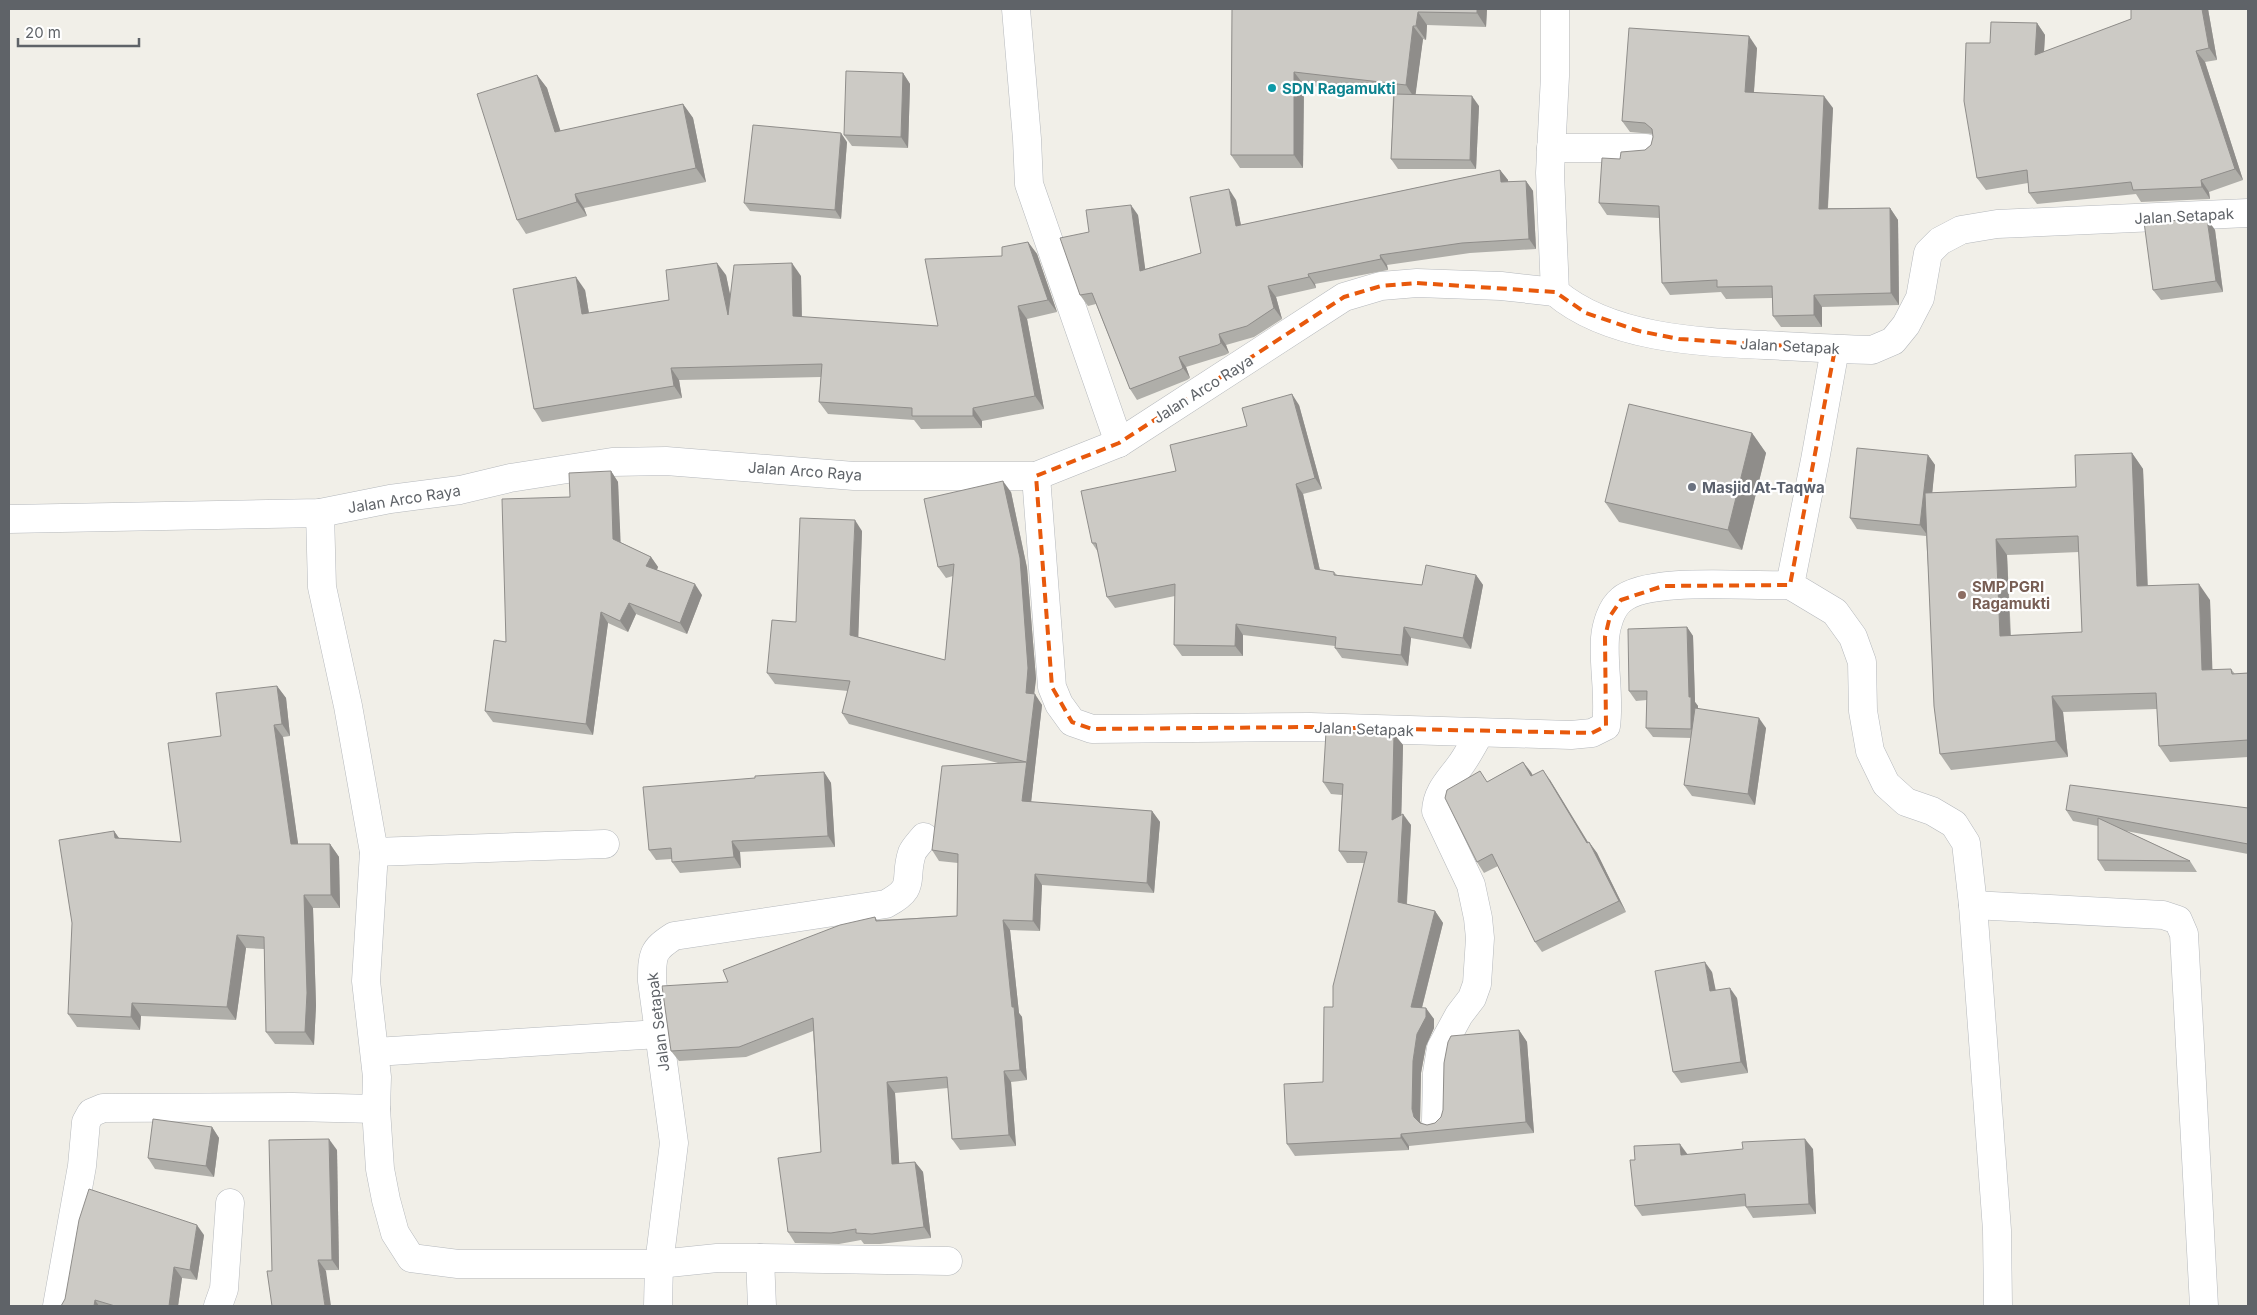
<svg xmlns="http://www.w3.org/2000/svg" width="2257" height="1315" font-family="Inter,sans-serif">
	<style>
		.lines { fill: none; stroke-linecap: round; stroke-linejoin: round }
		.minor-casing { stroke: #b5b8bc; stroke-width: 29 }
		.minor { stroke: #fff; stroke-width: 28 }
		.wall { fill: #afaea9; fill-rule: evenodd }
		.shaded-wall { fill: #8f8d8a }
		.building { fill: #cccac5; stroke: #8f8d8a; fill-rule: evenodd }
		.marked { fill: none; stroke: #e8590c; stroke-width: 4; stroke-dasharray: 10 6; stroke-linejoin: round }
		.culture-dot { fill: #0f9aa8; stroke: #fff; stroke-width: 2 }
		.worship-dot { fill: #6b7280; stroke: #fff; stroke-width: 2 }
		.education-dot { fill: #8d6e63; stroke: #fff; stroke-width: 2 }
		.labels { text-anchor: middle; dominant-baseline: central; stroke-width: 4.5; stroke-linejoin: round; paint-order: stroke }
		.culture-label { font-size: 15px; font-weight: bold; fill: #0d838f; stroke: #fff; text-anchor: start }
		.street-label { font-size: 15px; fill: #5f6368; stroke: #fff }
		.worship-label { font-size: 15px; font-weight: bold; fill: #5b616d; stroke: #fff; text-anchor: start }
		.education-label { font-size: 15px; font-weight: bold; fill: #785e54; stroke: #fff; text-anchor: start }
	</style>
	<rect width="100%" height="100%" fill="#f1efe8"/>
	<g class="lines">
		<defs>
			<g id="minor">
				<path d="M1016 9 1027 139 1029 184 1119 443"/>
				<path d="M1555 9V76L1550 173 1555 292C1609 338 1697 342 1765 345 1801 347 1836 349 1872 350L1893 341 1906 325 1920 298 1928 253 1940 241 1961 230 1997 224 2248 213"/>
				<path d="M1551 148H1646"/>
				<path d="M1835 349 1815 460 1790 585 1835 612 1853 637 1862 662 1863 711 1870 751 1886 784 1906 802 1932 811 1954 824 1966 843 1973 905 1997 1230 1998 1306"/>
				<path d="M1036 476 1052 687 1059 704 1072 722 1092 729 1310 727 1571 735 1592 733 1606 726C1610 697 1603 667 1605 638 1606 626 1611 608 1621 600 1648 576 1752 587 1790 585"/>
				<path d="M320 513 322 587 348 706 374 852 366 981 377 1077 376 1109 380 1169 386 1200 395 1233 411 1258 458 1264H659L717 1258H760L948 1261"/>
				<path d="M9 519 320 513 390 499 460 490 510 478 612 462 666 461 854 476H1036L1119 443 1344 297 1381 286 1417 283 1501 286 1555 292"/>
				<path d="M374 852 605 844"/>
				<path d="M1973 905 2163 915 2178 920 2184 934 2204 1306"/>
				<path d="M375 1052 659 1034"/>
				<path d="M1436 1121 1437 1073 1441 1048 1459 1015 1472 998 1477 984 1480 938 1478 918 1471 885 1436 811C1437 792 1448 782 1459 767 1467 757 1473 744 1480 733"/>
				<path d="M760 1258 762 1306"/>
				<path d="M57 1306 82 1166 86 1122 91 1113 103 1108 293 1107 376 1109"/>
				<path d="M218 1306 224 1289 230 1203"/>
				<path d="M658 1306 659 1264 674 1143 652 981C652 955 652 950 674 936L886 904C918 887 903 880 912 853 914 848 920 842 924 837"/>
			</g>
		</defs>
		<use href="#minor" class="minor-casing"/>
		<use href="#minor" class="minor"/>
	</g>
	<g class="wall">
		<path d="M1232 9H1487L1486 27 1427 25 1426 40 1423 39 1415 95 1479 106 1476 169H1398L1391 159 1393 96 1304 85 1303 168H1240L1231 155Z"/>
		<path d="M2131 9H2208L2217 60 2205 62 2243 180 2209 192 2210 199 2141 202 2136 194 2037 204 2029 193 2028 183 1986 190 1977 178 1990 43 2037 23 2045 35 2044 52 2131 19Z"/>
		<path d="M1757 48 1754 92 1833 108 1828 208H1890L1898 220 1899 305 1822 307V327H1781L1773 316 1772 298 1726 299 1721 292 1670 295 1662 283 1659 218 1607 215 1599 203 1620 159 1645 150 1651 145 1653 137V134L1630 132 1622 121Z"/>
		<path d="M903 73 910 84 908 148 852 146 844 135Z"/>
		<path d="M537 75 547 88 560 131 683 104 693 118 706 182 584 208 587 216 526 234 517 220Z"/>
		<path d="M847 142 841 219 750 211 744 203Z"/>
		<path d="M1500 170 1508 180V182L1526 181 1533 191 1536 249 1470 253 1387 265 1388 270 1315 284 1316 288 1276 297 1282 319 1254 337 1226 345 1229 353 1225 355 1186 367 1190 378 1187 380 1137 400 1130 389 1096 304 1088 306 1080 295 1089 232 1138 215 1145 269 1201 253 1236 200 1241 225Z"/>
		<path d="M2207 219 2215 230 2223 292 2161 300 2153 290Z"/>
		<path d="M1028 242 1037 254 1057 312 1027 319 1044 409 982 421V428L921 429 914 420 828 414 819 402 821 377 679 380 682 398 542 422 534 409 585 290 589 313 669 300 726 275 730 296 801 276 802 317 938 326 1002 256Z"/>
		<path d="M1299 405 1322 489 1303 494 1320 570 1334 572 1337 575 1422 585 1476 575 1483 585 1471 649 1411 638 1408 666 1342 658 1335 648V646L1243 635V656H1182L1174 645 1175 596 1115 608 1107 597 1098 552 1092 543 1176 471 1247 426Z"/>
		<path d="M1752 433 1766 453 1742 550 1619 522 1605 502Z"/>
		<path d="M2132 453 2143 469 2148 586 2210 600 2212 670 2231 669 2235 674 2248 673V757L2170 762 2159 746 2157 709 2063 712 2068 757 1951 770 1940 754 1926 536 1857 529 1850 518 1928 455 1935 465 1932 493 2076 487ZM2079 552 2082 632 2011 635 2007 555Z"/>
		<path d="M611 471 618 482 620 542 651 557 658 567 657 570 702 595 687 634 636 614 628 632 608 623 593 735 493 722 485 711 506 642 570 497Z"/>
		<path d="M1011 492 1027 568 1036 679 1034 694 1042 705 1031 802 1152 811 1160 822 1154 893 1042 885 1040 931 1010 930 1019 1013 1022 1017 1027 1080 1011 1082 1016 1146 960 1150 952 1139 948 1088 895 1093 899 1164 915 1162 923 1172 931 1238 880 1244H864L861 1240 839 1244 795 1243 788 1232 821 1152 813 1031 746 1057 679 1061 671 1051 728 982 875 917 877 920 957 916 958 863 939 861 932 850 998 763 849 724 842 713 848 691 775 684 767 673 796 622 862 531 858 637 945 660 953 576 946 578 938 567Z"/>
		<path d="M1687 627 1693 636 1695 702 1698 706V709L1766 728 1755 805 1692 796 1684 785 1691 738 1653 737 1646 728 1647 700 1636 701 1629 691Z"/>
		<path d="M277 686 286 698 290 736 283 737 298 844H330L339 857 340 908H313L316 1006 314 1045 275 1044 266 1032 264 949 246 948 236 1020 141 1016 140 1030 77 1027 68 1014 114 831 119 838 181 842Z"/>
		<path d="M1394 734 1403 745 1401 815 1411 825 1407 904 1435 911 1443 923 1422 1008 1434 1019V1028L1426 1046 1421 1073 1420 1121 1421 1123 1427 1125 1435 1123 1441 1117 1519 1030 1527 1042 1534 1133 1409 1146V1150L1295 1156 1287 1144 1323 1082 1333 1007 1364 863H1347L1339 851 1342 795 1331 794 1323 782Z"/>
		<path d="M1523 762 1532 776 1550 780 1588 842H1589L1597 853 1626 912 1542 952 1535 942 1498 866 1484 873 1477 862 1487 782Z"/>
		<path d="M824 772 831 783 835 847 740 852 741 868 680 873 672 862V859L656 860 649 850Z"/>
		<path d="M2248 808V854L2126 831 2190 861 2197 872 2105 871 2098 860V826L2073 821 2066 810Z"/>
		<path d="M1712 972 1715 990 1737 998 1748 1073 1681 1083 1673 1072Z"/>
		<path d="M212 1127 219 1138 214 1177 155 1169 148 1158Z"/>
		<path d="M1813 1149 1816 1214 1753 1218 1746 1207V1206L1642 1216 1635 1206 1688 1155Z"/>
		<path d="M337 1150 339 1270 272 1271Z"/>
		<path d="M204 1235 197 1280 182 1278 178 1306H61Z"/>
	</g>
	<g class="shaded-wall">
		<path d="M1477 9H1487L1486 27 1477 13Z"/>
		<path d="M2202 9H2208L2217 60 2209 48Z"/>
		<path d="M1418 12 1427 25 1426 40 1416 26Z"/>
		<path d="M2037 23 2045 35 2043 67 2035 55Z"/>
		<path d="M1413 26 1423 39 1415 99 1406 85Z"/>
		<path d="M1749 36 1757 48 1753 103 1745 92Z"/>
		<path d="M2196 51 2205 62 2243 180 2235 169Z"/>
		<path d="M1294 72 1304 85 1303 168 1294 155Z"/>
		<path d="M903 73 910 84 908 148 901 137Z"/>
		<path d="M537 75 547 88 565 145 555 132Z"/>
		<path d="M1472 96 1479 106 1476 169 1470 160Z"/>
		<path d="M1824 96 1833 108 1827 220 1819 209Z"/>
		<path d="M683 104 693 118 706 182 696 168Z"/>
		<path d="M841 133 847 142 841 219 835 210Z"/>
		<path d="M1500 170 1508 180 1509 193 1501 182Z"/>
		<path d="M2201 180 2209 192 2210 199 2202 187Z"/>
		<path d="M1526 181 1533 191 1536 249 1529 239Z"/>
		<path d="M1229 189 1236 200 1243 236 1236 226Z"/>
		<path d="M575 194 584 208 587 216 577 202Z"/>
		<path d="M1131 205 1138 215 1147 282 1140 271Z"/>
		<path d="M1890 208 1898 220 1899 305 1891 293Z"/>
		<path d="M2207 219 2215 230 2223 292 2216 281Z"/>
		<path d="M1028 242 1037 254 1057 312 1048 300Z"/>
		<path d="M1380 255 1387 265 1388 270 1381 259Z"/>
		<path d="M717 263 726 275 737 327 728 315Z"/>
		<path d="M792 263 801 276 802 329 793 316Z"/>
		<path d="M1308 274 1315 284 1316 288 1309 277Z"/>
		<path d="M576 277 585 290 591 326 582 314Z"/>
		<path d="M1268 286 1276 297 1282 319 1274 308Z"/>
		<path d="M1814 295 1822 307V327L1814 315Z"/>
		<path d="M1018 306 1027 319 1044 409 1035 396Z"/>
		<path d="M1219 334 1226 345 1229 353 1221 343Z"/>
		<path d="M1179 357 1186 367 1190 378 1183 368Z"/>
		<path d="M671 368 679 380 682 398 674 386Z"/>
		<path d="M1292 394 1299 405 1322 489 1315 478Z"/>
		<path d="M973 408 982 421V428L973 416Z"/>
		<path d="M1752 433 1766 453 1742 550 1728 530Z"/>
		<path d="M2132 453 2143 469 2148 602 2137 586Z"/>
		<path d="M1928 455 1935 465 1928 536 1920 525Z"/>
		<path d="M611 471 618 482 621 550 613 539Z"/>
		<path d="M1003 481 1011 492 1027 568 1036 679 1033 704 1026 693Z"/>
		<path d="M1296 484 1303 494 1322 580 1315 569Z"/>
		<path d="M855 520 862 531 858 646 850 635Z"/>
		<path d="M1996 539 2007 555 2011 652 2000 636Z"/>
		<path d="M651 557 658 567 654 576 646 566Z"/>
		<path d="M1476 575 1483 585 1471 649 1463 638Z"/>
		<path d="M695 584 702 595 687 634 680 623Z"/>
		<path d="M2199 584 2210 600 2213 686 2202 670Z"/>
		<path d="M629 603 636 614 628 632 620 621Z"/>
		<path d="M601 612 608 623 593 735 586 724Z"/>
		<path d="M1236 624 1243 635V656L1235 646Z"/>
		<path d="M1404 627 1411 638 1408 666 1401 655Z"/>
		<path d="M1687 627 1693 636 1695 702 1698 706 1697 738 1691 729 1689 697Z"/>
		<path d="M277 686 286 698 290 736 282 724Z"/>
		<path d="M1035 694 1042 705 1030 812 1022 801Z"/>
		<path d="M2052 696 2063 712 2068 757 2056 741Z"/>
		<path d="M1759 718 1766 728 1755 805 1748 794Z"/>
		<path d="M274 725 283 737 300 857 291 844Z"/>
		<path d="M1394 734 1403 745 1401 831 1392 820Z"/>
		<path d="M1523 762 1531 772 1539 787 1531 776Z"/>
		<path d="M1543 770 1550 780 1595 854 1587 843Z"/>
		<path d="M824 772 831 783 835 847 828 836Z"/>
		<path d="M1152 811 1160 822 1154 893 1147 883Z"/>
		<path d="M1403 814 1411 825 1406 914 1398 902Z"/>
		<path d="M114 831 123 844 115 838Z"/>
		<path d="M732 841 740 852 741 868 734 857Z"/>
		<path d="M1589 842 1597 853 1626 912 1619 901Z"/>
		<path d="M330 844 339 857 340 908 331 895Z"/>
		<path d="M1035 874 1042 885 1040 931 1033 921Z"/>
		<path d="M304 895 313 908 316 1006 314 1045 305 1032Z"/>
		<path d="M1435 911 1443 923 1419 1019 1411 1007Z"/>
		<path d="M1003 920 1010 930 1019 1013 1022 1017 1027 1080 1020 1070 1012 1007Z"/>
		<path d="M237 935 246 948 236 1020 227 1007Z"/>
		<path d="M1705 962 1712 972 1718 1001 1710 991Z"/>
		<path d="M1730 988 1737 998 1748 1073 1741 1062Z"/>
		<path d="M132 1003 141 1016 140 1030 131 1017Z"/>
		<path d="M1426 1008 1434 1019V1028L1426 1046 1421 1073 1420 1121 1423 1129 1414 1117 1412 1109 1413 1061 1417 1034Z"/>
		<path d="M1519 1030 1527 1042 1534 1133 1526 1122Z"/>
		<path d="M1004 1071 1011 1082 1016 1146 1009 1135Z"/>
		<path d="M887 1082 895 1093 900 1175 892 1164Z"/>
		<path d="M212 1127 219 1138 214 1177 206 1166Z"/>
		<path d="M1401 1134 1409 1146V1150L1401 1138Z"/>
		<path d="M329 1139 337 1150 339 1270 332 1260Z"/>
		<path d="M1805 1139 1813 1149 1816 1214 1809 1204Z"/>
		<path d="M1680 1144 1688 1155H1681Z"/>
		<path d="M915 1162 923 1172 931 1238 924 1227Z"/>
		<path d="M197 1225 204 1235 197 1280 190 1270Z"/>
		<path d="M318 1260 326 1271 331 1306H325Z"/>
		<path d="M174 1267 182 1278 178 1306H169Z"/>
		<path d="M95 1300 99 1306H94Z"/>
	</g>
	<g class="building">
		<path d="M1232 9H1477V13L1418 12 1416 26H1413L1406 85 1294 72V155H1231Z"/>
		<path d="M2131 9H2202L2209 48 2196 51 2235 169 2201 180 2202 187 2133 190 2131 182 2029 193 2027 170 1977 178 1964 101 1966 43H1990L1991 22 2037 23 2035 55 2131 19Z"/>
		<path d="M1629 28 1749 36 1745 92 1824 96 1819 209 1890 208 1891 293 1814 295V315L1773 316 1772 286 1717 287V280L1662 283 1659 206 1599 203 1602 158 1620 159 1621 152 1645 150 1651 145 1653 137 1652 129 1645 123 1622 121Z"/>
		<path d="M846 71 903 73 901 137 844 135Z"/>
		<path d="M537 75 555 132 683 104 696 168 575 194 577 202 517 220 477 94Z"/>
		<path d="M1394 94 1472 96 1470 160 1391 159Z"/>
		<path d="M753 125 841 133 835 210 744 203Z"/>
		<path d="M1500 170 1501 182 1526 181 1529 239 1462 243 1380 255 1381 259 1308 274 1309 277 1268 286 1274 308 1247 326 1219 334 1221 343 1218 345 1179 357 1183 368 1180 370 1130 389 1092 293 1080 295 1060 238 1089 232 1086 210 1131 205 1140 271 1201 253 1190 197 1229 189 1236 226Z"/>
		<path d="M2207 219 2216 281 2153 290 2144 222Z"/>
		<path d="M1028 242 1048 300 1018 306 1035 396 973 408V416H912V408L819 402 822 364 671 368 674 386 534 409 513 289 576 277 582 314 669 300 666 270 717 263 728 315 734 265 792 263 793 316 938 326 925 259 1002 256V247Z"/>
		<path d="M1292 394 1315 478 1296 484 1315 569 1334 572V575L1422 585 1426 565 1476 575 1463 638 1404 627 1401 655 1335 648 1336 637 1236 624 1235 646 1174 645 1175 584 1107 597 1096 543H1092L1081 491 1176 471 1170 445 1247 426 1242 408Z"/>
		<path d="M1629 404 1752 433 1728 530 1605 502Z"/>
		<path d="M1857 448 1928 455 1920 525 1850 518Z"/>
		<path d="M2132 453 2137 586 2199 584 2202 670 2231 669 2232 674 2248 673V740L2159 746 2156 693 2052 696 2056 741 1940 754 1934 706 1925 493 2076 487 2075 455ZM2078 536 2082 632 2000 636 1996 539Z"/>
		<path d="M611 471 613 539 651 557 646 566 695 584 680 623 629 603 620 621 601 612 586 724 485 711 494 640 506 642 502 499 570 497 569 473Z"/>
		<path d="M1003 481 1020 558 1028 668 1026 693 1035 694 1022 801 1152 811 1147 883 1035 874 1033 921 1003 920 1012 1007H1014L1020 1070 1004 1071 1009 1135 952 1139 947 1077 887 1082 892 1164 915 1162 924 1227 872 1234 856 1233V1229L831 1233 788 1232 778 1158 821 1152 813 1018 739 1047 671 1051 662 986 728 982 723 970 840 925 875 917 876 921 957 916 958 854 932 850 942 766 1026 762 842 713 850 681 767 673 772 620 796 622 800 518 855 520 850 635 945 660 954 564 938 567 924 499Z"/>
		<path d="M1687 627 1689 697H1691V729L1646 728 1647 691H1629L1628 629Z"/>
		<path d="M277 686 282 724 274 725 291 844H330L331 895H304L307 993 305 1032H266L264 937 237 935 227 1007 132 1003 131 1017 68 1014 72 923 59 840 114 831 115 838 181 842 168 743 221 736 216 693Z"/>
		<path d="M1695 708 1759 718 1748 794 1684 785Z"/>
		<path d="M1326 732 1394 734 1392 820 1403 814 1398 902 1435 911 1411 1007 1426 1008V1017L1417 1034 1413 1061 1412 1109 1414 1117 1420 1123 1427 1125 1435 1123 1441 1117 1443 1110 1444 1063 1448 1042 1451 1036 1519 1030 1526 1122 1401 1134V1138L1287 1144 1284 1084 1323 1082 1324 1007H1333V986L1367 852 1339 851 1343 784 1323 782Z"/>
		<path d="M1523 762 1531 776 1543 770 1587 843 1589 842 1619 901 1535 942 1492 854 1477 862 1445 798 1447 790 1480 771 1487 782Z"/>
		<path d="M824 772 828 836 732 841 734 857 672 862 671 848 649 850 643 787 755 778V776Z"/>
		<path d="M2070 785 2248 808V844L2066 810Z"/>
		<path d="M2098 818 2190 861 2098 860Z"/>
		<path d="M1705 962 1710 991 1730 988 1741 1062 1673 1072 1655 971Z"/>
		<path d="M153 1119 212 1127 206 1166 148 1158Z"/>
		<path d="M329 1139 332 1260H318L325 1306H272L267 1271H272L269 1140Z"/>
		<path d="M1805 1139 1809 1204 1746 1207 1745 1194 1635 1206 1630 1160H1635L1634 1146 1680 1144 1681 1155 1743 1149 1742 1142Z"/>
		<path d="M89 1189 197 1225 190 1270 174 1267 169 1306H115L95 1300 94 1306H61L65 1299 79 1220Z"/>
	</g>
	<path class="marked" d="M1417 283 1555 292 1586 313 1639 331 1679 339 1835 349 1790 585 1663 586 1621 600 1610 616 1605 637 1606 726 1592 733 1310 727 1092 729 1072 722 1052 687 1036 476 1119 443 1344 297 1381 286Z"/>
	<circle class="culture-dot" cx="1272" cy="88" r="5"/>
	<circle class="worship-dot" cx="1692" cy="487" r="5"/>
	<circle class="education-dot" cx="1962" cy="595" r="5"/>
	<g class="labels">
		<g class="culture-label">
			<text x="1282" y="88">SDN Ragamukti</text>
		</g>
		<g class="street-label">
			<text transform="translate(2184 216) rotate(-3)">Jalan Setapak</text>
			<text transform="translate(1790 346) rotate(3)">Jalan Setapak</text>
			<text transform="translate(1203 389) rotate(-32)">Jalan Arco Raya</text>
			<text transform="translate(805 471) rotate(4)">Jalan Arco Raya</text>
			<text transform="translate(404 499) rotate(-9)">Jalan Arco Raya</text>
			<text transform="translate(1364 729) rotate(2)">Jalan Setapak</text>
			<text transform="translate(658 1022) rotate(-97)">Jalan Setapak</text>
		</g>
		<g class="worship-label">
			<text x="1702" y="487">Masjid At-Taqwa</text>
		</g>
		<g class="education-label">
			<text x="1972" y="586">SMP PGRI<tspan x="1972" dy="17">Ragamukti</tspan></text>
		</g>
	</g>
	<rect width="2257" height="1315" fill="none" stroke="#5f6368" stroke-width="20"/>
	<path d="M18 38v8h121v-8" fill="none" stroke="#5f6368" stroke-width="2.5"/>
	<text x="25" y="38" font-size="15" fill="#5f6368" stroke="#ffffff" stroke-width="4" paint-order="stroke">20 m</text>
</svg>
